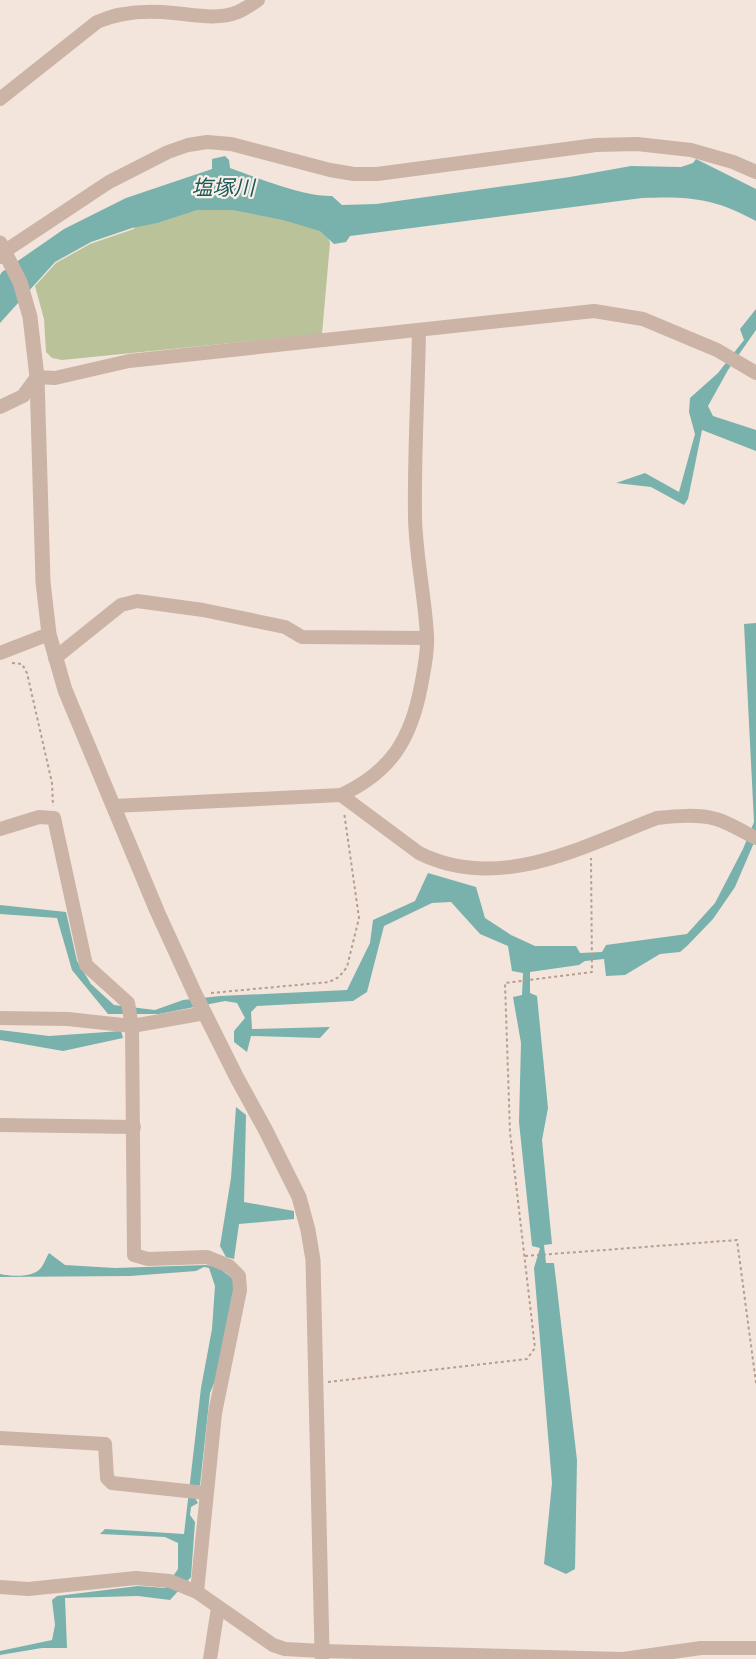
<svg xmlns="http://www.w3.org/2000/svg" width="756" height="1659" font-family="'DejaVu Sans','Noto Sans JP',sans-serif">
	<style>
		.green { fill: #bac29a }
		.water { fill: #79b1ad }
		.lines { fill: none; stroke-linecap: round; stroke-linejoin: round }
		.path { stroke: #b79d90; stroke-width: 2; stroke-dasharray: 3 3; stroke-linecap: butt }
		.minor { stroke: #cbb3a6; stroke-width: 14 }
		.tertiary { stroke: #cbb3a6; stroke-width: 15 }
		.labels { text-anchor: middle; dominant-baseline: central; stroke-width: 4.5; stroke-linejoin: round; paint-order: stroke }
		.water-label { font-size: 21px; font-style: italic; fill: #1b5a57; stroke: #faefe8 }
	</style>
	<rect width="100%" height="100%" fill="#f3e5db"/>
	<path class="green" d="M210 196 316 225 328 237 330 243 322 334 62 360 52 358 46 352 44 319 35 286 56 263 90 244 134 229 135 227 132 228Z"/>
	<g class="water">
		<path d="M225 156 229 160 230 168C258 178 303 197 332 196L342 205 376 204 570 177 631 166 681 167 693 163 696 159 756 189V221C715 198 688 196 642 198L350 236 346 242 334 244 320 231 283 220 233 210H197L157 223 132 228 91 242 55 262 0 323V275L2 272 64 229 126 198 212 169V159Z"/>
		<path d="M756 309V330L728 370 708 406 713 416 756 430V451L702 430 688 499 684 505 651 487 616 483 645 473 679 492 695 434 689 412 690 398 718 373 744 340 740 329Z"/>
		<path d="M756 623V838L735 887 713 919 687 946 680 952 660 954 625 975 606 976 604 959 585 961 579 965 530 972V993L537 996 548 1108 542 1140 552 1244 544 1245 546 1263H554L577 1460 575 1569 566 1574 544 1564 552 1483 534 1268 540 1248 532 1246 519 1122 521 1043 513 997 522 995 523 973 512 971 508 946 480 934 451 902 432 903 384 926 367 992 353 1001 257 1006 251 1012 252 1029 330 1027 320 1038 251 1036 247 1052 234 1042V1031L245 1018 237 1003 225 1001 159 1014H108L72 970 57 918 0 914V905L66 912 77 961 91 984 114 1005 155 1010 183 1000 220 996 347 990 370 943 373 920 415 901 428 873 476 887 485 918 511 935 535 946H576L580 953 602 952 606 945 687 934 715 903 743 849 754 822 744 624Z"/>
		<path d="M0 1030 49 1036 121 1031 123 1038 63 1051 0 1040Z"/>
		<path d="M236 1107 246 1115 244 1202 294 1211V1219L239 1224 234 1259 226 1257 220 1246 231 1178Z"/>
		<path d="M49 1253 65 1265 115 1268 206 1265 218 1267 233 1279 234 1290 219 1371 210 1393 200 1485 196 1486 195 1498 198 1503 191 1507 190 1515 195 1522 191 1577 170 1600 138 1596 65 1598 67 1648H42L0 1655V1651L52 1640 55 1625 52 1600 57 1596 138 1586 165 1588 178 1569V1543L165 1537 100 1534 105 1529 184 1534 201 1388 212 1329 215 1286 209 1268 204 1267 196 1271 130 1276 0 1277V1274C11 1276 29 1278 39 1270 43 1267 46 1258 49 1253Z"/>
	</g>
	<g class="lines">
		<g class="path">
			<path d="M12 663 22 664 27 673 52 783 53 806"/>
			<path d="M211 993 329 982 339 977 347 967 359 918 344 812"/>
			<path d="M525 1256 737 1240 756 1383"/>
			<path d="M328 1382 527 1359 535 1348 510 1132 505 983 592 972 591 858"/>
		</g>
		<g class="minor">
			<path d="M0 99 97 22C121 11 147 10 174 13 195 15 218 20 238 12 245 9 252 4 258 0"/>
			<path d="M0 257 5 251 109 182 168 152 188 145 207 142 231 144 330 170 354 174H377L596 145 637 144 691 150 733 162 756 172"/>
			<path d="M0 407 23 396 37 377 55 378 129 361 594 311 643 319 717 350 756 373"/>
			<path d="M0 653 49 634"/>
			<path d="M55 658 121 605 137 601 203 610 285 627 302 637 427 638"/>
			<path d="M341 795 419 853C499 893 581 847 657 818 676 816 698 814 716 819 730 823 743 832 756 838"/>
			<path d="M114 806 341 795C391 772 411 739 421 686 424 670 428 653 427 636 425 597 416 558 415 518 414 456 418 393 419 330"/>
			<path d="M0 829 39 817 54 818 86 965 128 1003 132 1026 134 1255 148 1259 207 1257 229 1266 239 1276 240 1290 215 1413 197 1592"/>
			<path d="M0 1018 68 1019 132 1026 205 1013"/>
			<path d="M0 1125 134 1127"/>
			<path d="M0 1438 105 1444 107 1478 112 1483 206 1493"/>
			<path d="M0 1587 28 1589 136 1578 170 1581 197 1592 273 1645 285 1649 322 1651V1659"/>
			<path d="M322 1651 623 1659 701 1648H756"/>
			<path d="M210 1659 218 1608"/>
		</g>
		<path class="tertiary" d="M0 243 20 282 30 317 37 377 43 582 49 634 65 690 157 911 195 994 237 1078 265 1129 299 1197 308 1230 313 1260 322 1651"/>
	</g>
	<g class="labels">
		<g class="water-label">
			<text x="223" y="188">塩塚川</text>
		</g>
	</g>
</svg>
